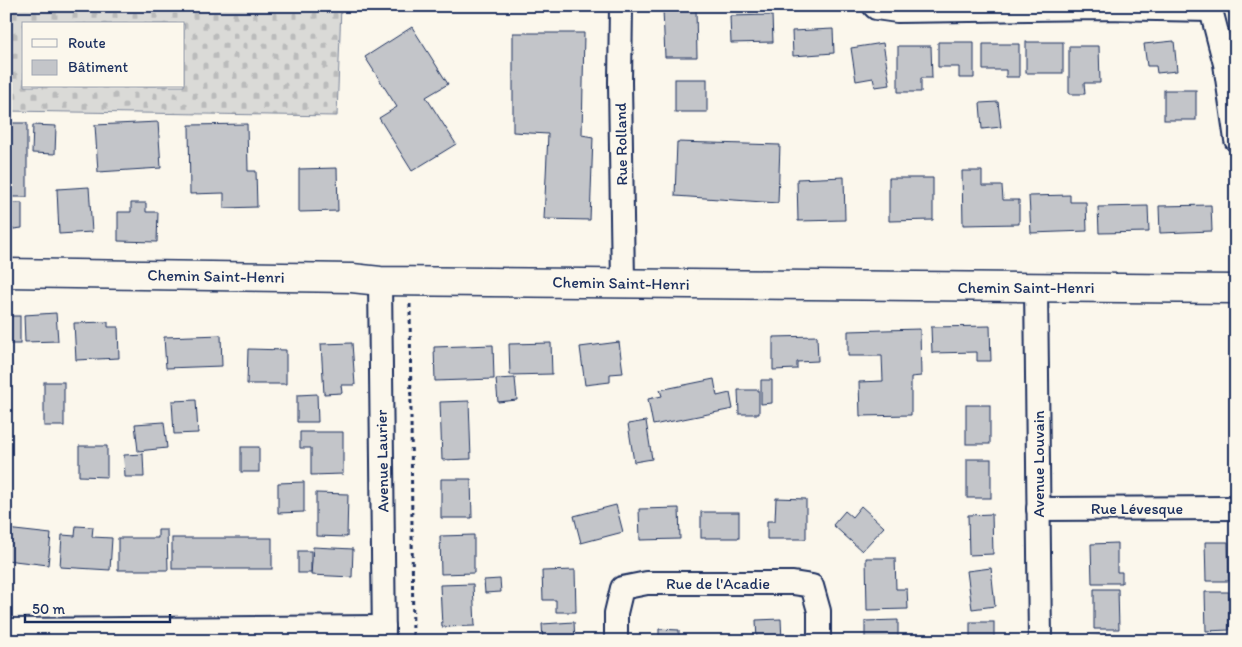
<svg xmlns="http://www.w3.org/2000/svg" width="1242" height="647" font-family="Itim,sans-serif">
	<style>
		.cemetery { fill: url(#cemetery-stones); stroke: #7a849a; fill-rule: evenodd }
		.building { fill: #c3c5c9; stroke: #1b2f5e }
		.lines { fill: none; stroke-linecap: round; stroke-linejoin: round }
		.street-casing { stroke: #1b2f5e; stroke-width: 26 }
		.primary-casing { stroke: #1b2f5e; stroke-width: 31 }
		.path { stroke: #1b2f5e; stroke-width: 3; stroke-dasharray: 4 4; stroke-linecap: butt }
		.street { stroke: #fbf7ec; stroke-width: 22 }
		.primary { stroke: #fbf7ec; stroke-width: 28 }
		.labels { text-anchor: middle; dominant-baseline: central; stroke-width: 4; stroke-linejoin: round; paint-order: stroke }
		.street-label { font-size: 16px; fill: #1b2f5e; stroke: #fbf7ec }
	</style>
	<defs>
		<pattern id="cemetery-stones" width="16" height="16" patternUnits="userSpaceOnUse" patternTransform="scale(1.25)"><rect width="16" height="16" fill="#dadad7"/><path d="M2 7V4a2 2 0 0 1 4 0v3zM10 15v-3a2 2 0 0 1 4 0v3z" fill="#babbbb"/></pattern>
	</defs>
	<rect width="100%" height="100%" fill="#fbf7ec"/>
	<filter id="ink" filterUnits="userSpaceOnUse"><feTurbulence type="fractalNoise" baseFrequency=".02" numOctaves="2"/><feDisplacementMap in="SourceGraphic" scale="10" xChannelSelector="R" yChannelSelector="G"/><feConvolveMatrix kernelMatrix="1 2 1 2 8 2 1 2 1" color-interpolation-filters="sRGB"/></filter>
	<g filter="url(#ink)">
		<path class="cemetery" d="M6 6H341L337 116 6 111ZM24 24H184V86H24Z"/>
		<g class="building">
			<path d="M696 9 697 57H665L663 10Z"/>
			<path d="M772 15 773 42 731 43 730 16Z"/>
			<path d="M412 27 448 84 426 97 456 144 412 171 379 118 397 107 365 57Z"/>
			<path d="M833 29 834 53 793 56 792 31Z"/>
			<path d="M513 33H584L582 135 593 137 590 220 544 219 548 134 513 132Z"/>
			<path d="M1174 41 1177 71 1157 73 1156 66H1147L1144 44Z"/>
			<path d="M938 42H974V78H959V67H938Z"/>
			<rect x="1026" y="42" width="37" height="31"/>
			<path d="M883 43 890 85 875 87 873 78 856 81 851 48Z"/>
			<path d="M983 44H1019V77H1006V70H983Z"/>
			<path d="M898 46H931L932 78H921V92H898Z"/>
			<path d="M1069 46H1099L1100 83H1084L1085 94H1069Z"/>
			<rect x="675" y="79" width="32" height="33"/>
			<rect x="1164" y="90" width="32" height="30"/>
			<path d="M998 102 1001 127 982 129 980 103Z"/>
			<path d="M158 122 161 168 98 172 95 125Z"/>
			<path d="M6 123H27V197H7Z"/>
			<path d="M247 124 248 171H256L257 207 224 208V193L190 194 189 125Z"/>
			<path d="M33 125 56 126 55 154 32 153Z"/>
			<path d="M677 142 780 145 778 203 675 196Z"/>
			<path d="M337 168 338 211 299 212V169Z"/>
			<path d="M962 171H982V186H1002L1003 200H1019V224L963 225Z"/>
			<path d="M844 177 845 220 798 221 797 179Z"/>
			<path d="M889 178H933V220L889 221Z"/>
			<path d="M89 187 92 232 59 234 57 189Z"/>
			<path d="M1070 195V202H1086L1087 231 1031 233 1029 196Z"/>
			<path d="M6 201 8 203H22V228L6 230Z"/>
			<path d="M131 203H146V212H158L157 242 118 241V212H131Z"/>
			<path d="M1211 205 1212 231 1160 233 1159 206Z"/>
			<path d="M1148 206 1149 232 1099 233 1098 207Z"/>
			<path d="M56 313 58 341 25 342 24 315Z"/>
			<rect x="6" y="316" width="14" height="28"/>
			<path d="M108 322V327H118L119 358 76 360 74 323Z"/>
			<path d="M990 326 991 361H977V352L932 353 931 327Z"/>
			<path d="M920 329 921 376 911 377V415L860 416 859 382 883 381 882 356H848V331Z"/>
			<path d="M221 335 222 366 166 368 164 337Z"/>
			<path d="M817 336 818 361 797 362V369L773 370V337Z"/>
			<path d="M619 342 623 373 610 374V382L585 385 580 347Z"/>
			<path d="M352 343 355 385H341L342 393 324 394 321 344Z"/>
			<path d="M551 343 552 374 510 375 509 344Z"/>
			<path d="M493 345 494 379 435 381 434 347Z"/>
			<path d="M248 349 286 350V384H247Z"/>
			<path d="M515 378 517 400 498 402 496 379Z"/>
			<path d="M714 379 717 396 730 393 733 409 653 425 648 399 662 396 660 390Z"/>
			<path d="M761 380H772V403L761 404Z"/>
			<rect x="44" y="382" width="20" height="44"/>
			<path d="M738 390H759V414H739Z"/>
			<path d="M317 394 318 422H297V395Z"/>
			<path d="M196 400 198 433 174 434 172 401Z"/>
			<path d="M469 401 471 459 442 460 440 402Z"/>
			<rect x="966" y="405" width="24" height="39"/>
			<path d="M646 421 652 459 634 462 628 424Z"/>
			<path d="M164 422 167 448 138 451 135 424Z"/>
			<path d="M300 432H343V474L311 475V448H300Z"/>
			<path d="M79 446H107V477L79 476Z"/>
			<rect x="241" y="447" width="18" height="25"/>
			<path d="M143 454 144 477H125L124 455Z"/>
			<rect x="967" y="459" width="24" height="39"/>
			<path d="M441 479H471L472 518H441Z"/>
			<path d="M304 482V512L278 513V483Z"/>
			<path d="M316 493 348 494 347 537 316 536Z"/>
			<path d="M776 498 806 499V539H767V521H775Z"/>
			<path d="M616 505 623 532 581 543 574 516Z"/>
			<path d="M861 506 884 527 862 551 833 525 845 511 852 517Z"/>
			<path d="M679 508 680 539 640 540 639 509Z"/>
			<rect x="701" y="512" width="38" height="26"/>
			<path d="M992 514 993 554 969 555 968 515Z"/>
			<path d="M76 526 93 527 92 537 112 538 110 570 60 567 62 535 75 536Z"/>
			<path d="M6 529 51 534 48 565 6 560Z"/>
			<path d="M158 530H167L168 570H118V538H158Z"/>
			<path d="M474 535V573L441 574 440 536Z"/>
			<rect x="172" y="538" width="100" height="31"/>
			<path d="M1205 542H1228L1229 581H1206Z"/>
			<path d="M1117 543V572H1122V583H1092L1091 544Z"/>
			<path d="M313 547 353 549 352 577 311 575Z"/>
			<rect x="298" y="551" width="13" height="22"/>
			<path d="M866 558H895L896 589H907L908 609 867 610Z"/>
			<path d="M991 568 995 606 972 609 967 571Z"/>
			<path d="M575 570 576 612H556V600H543L542 571Z"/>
			<path d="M500 579 501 592 485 593 484 580Z"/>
			<path d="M473 584 475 626 442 627 440 585Z"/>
			<path d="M1094 589H1118L1119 629H1094Z"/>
			<path d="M1205 592H1229V630L1206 631Z"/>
			<path d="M781 619 782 641H757L756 620Z"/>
			<path d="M898 620V641H865V621Z"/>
			<path d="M574 622 575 641H543L542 624Z"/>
			<rect x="970" y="622" width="24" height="19"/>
			<path d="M659 629 679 630V641H659Z"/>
			<path d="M1116 634V641H1092L1091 637Z"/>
			<path d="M442 638 475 639 474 641H442Z"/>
		</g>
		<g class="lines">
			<defs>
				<g id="street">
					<path d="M621 6 620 82 623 283"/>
					<path d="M874 6 876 8 897 11 1103 8 1211 10"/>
					<path d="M1210 6 1225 64 1236 140"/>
					<path d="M380 281 384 641"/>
					<path d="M1036 286 1040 641"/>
					<path d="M1038 509 1236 508"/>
					<path d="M6 630 384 627"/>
					<path d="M616 641V613L622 588 647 583H793L812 586 819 611V641"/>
				</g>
				<path id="primary" d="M6 273 352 278 380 281 1236 289"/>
			</defs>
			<use href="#street" class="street-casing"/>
			<use href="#primary" class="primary-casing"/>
			<path class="path" d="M410 304 413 641"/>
			<use href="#street" class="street"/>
			<use href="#primary" class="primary"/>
		</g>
	</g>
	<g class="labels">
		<g class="street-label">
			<text transform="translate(621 144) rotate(-91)">Rue Rolland</text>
			<text transform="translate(216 276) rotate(1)">Chemin Saint-Henri</text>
			<text transform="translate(621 283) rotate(1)">Chemin Saint-Henri</text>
			<text x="1026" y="287">Chemin Saint-Henri</text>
			<text transform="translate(382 461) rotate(-91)">Avenue Laurier</text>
			<text transform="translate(1038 464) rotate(-90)">Avenue Louvain</text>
			<text x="1137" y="508">Rue Lévesque</text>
			<text x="718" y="583">Rue de l'Acadie</text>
		</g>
	</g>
	<rect width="1242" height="647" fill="none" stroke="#fbf7ec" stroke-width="25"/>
	<rect x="12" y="12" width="1217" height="622" fill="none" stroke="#1b2f5e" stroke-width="2" filter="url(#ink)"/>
	<rect x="22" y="22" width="162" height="65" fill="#fbf7ec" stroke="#a1a7b3"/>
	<rect x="32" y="39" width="25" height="8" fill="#fbf7ec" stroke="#a1a7b3"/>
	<text x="68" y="48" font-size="15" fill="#1b2f5e">Route</text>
	<rect x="32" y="60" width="25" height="15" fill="#c3c5c9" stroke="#a1a7b3"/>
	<text x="68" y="72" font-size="15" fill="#1b2f5e">Bâtiment</text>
	<path d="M25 614v8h145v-8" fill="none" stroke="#1b2f5e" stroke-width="2.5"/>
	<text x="32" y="614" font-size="15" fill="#1b2f5e" stroke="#fbf7ec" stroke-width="4" paint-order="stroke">50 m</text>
</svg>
